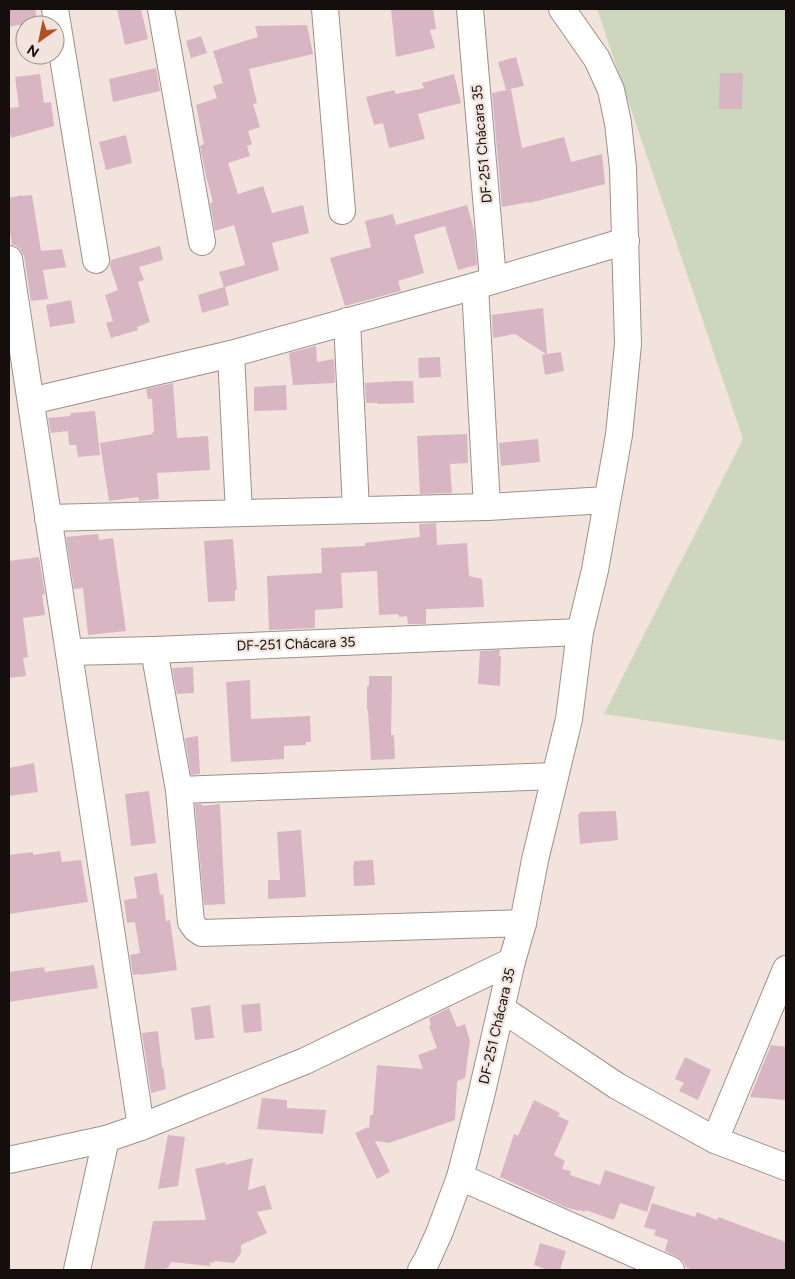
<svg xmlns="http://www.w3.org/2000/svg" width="795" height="1279" font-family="Figtree,sans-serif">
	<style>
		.green { fill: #cdd7bd }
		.building { fill: #d8b5c3 }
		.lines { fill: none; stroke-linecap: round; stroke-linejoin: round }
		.minor-casing { stroke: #9d9089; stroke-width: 28 }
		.minor { stroke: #fff; stroke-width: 26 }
		.labels { text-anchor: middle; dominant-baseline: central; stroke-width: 4.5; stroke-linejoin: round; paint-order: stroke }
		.street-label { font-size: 14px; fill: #140f0d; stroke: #f2e4dc }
	</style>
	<rect width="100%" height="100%" fill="#f2e4dc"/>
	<path class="green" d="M597 9H786V741L604 714 743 439Z"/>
	<g class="building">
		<path d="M9 9H35L38 25H18L9 27Z"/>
		<path d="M117 9H141L148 39 125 45Z"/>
		<path d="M391 9H433L436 29 430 30 435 48 396 57Z"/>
		<path d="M307 25 313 54 249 69 257 103 253 104 260 127 248 131 252 144 247 146 250 156 228 163 238 194 263 186 272 213 303 205 309 233 272 243 279 270 225 287 229 305 202 313 198 295 224 287 219 272 245 265 234 225 215 231 210 203 213 202 206 176 200 146 204 144 196 105 217 98 213 86 223 83 213 51 258 37 255 26Z"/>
		<path d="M201 36 207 53 191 58 186 41Z"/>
		<path d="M516 57 524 86 506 90 498 62Z"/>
		<path d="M156 68 160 91 113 102 109 79Z"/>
		<path d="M720 73H743L742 109H719Z"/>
		<path d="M40 74 44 103 51 102 54 126 11 138 10 133H9V108L19 107 15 77Z"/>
		<path d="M454 74 461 103 418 114 425 139 389 148 383 123 374 125 366 97 394 90 396 94 424 88 422 83Z"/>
		<path d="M511 89 522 148 564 137 571 162 602 154 605 184 529 203V202L502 207 492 93Z"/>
		<path d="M126 135 132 163 106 170 99 142Z"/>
		<path d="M22 195V196L32 195 41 251 62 249 66 267 43 270 48 299 31 301 24 256 20 249 15 245H12L9 226V198Z"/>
		<path d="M467 205 474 230 477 265 458 270 445 226 414 235 424 273 398 281 401 291 345 306 330 258 371 247 365 221 393 214 396 225Z"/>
		<path d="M160 246 163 260 139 267 144 280 138 282 150 322 137 327 138 330 111 338 106 323 113 321 105 295 118 290 110 266 111 260Z"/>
		<path d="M71 300 75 323 50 327 46 305Z"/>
		<path d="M543 308 547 354 561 352 564 371 545 375 542 355 546 354 515 334 493 338 492 315Z"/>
		<path d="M316 346 317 362 334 359 335 383 293 385 289 353Z"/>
		<path d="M440 357 441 377 419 378 418 358Z"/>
		<path d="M398 381H413L414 403 378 404V403H366L365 383Z"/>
		<path d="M173 383 177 438 208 436 210 470 157 473 159 499 139 501 138 497 109 501 100 443 153 434 152 432H154L152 399H148L146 389Z"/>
		<path d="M286 385 287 410 254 411V387Z"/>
		<path d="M95 411 100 455 78 457 76 445H69L68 431 51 433 48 418 71 416 70 414 71 413Z"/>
		<path d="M467 434 468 463 450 464 452 493 420 494 417 436Z"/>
		<path d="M538 439 540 462 501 466 499 443Z"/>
		<path d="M436 523 437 545 467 543 469 576 482 579 484 607 426 609V624H408L407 616 399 617 398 614 379 615 377 571 341 573 343 608 315 610V628L269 630 267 576 322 573 321 548 365 546V543L420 537 419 524Z"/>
		<path d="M98 534 99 540 113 538 126 631 88 635 83 588 74 589 66 537Z"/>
		<path d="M233 539 237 590H235V601L208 602 204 541Z"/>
		<path d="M39 557 45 594 42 595 45 615 23 618 28 657 23 658 26 676 9 678V561Z"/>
		<path d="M500 650 499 656H501L500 686 478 684 480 651Z"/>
		<path d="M193 667 194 693 177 694 172 668Z"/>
		<path d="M369 676H392L391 735H394L395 759 371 760 368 710H367V686H369Z"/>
		<path d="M250 680 251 719 310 716 311 742H306V745L284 746V759L231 762 226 682Z"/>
		<path d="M198 736 200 774 191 775 185 738Z"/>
		<path d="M34 763 38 792 9 796V768Z"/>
		<path d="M149 791 156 843 131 846 125 794Z"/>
		<path d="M195 804H202V806L220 804 225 904 204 905Z"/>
		<path d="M616 811 618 840 580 844 578 814H580V812Z"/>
		<path d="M301 830 306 897 268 899V880H280L277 832Z"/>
		<path d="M60 851 62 862 81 860 88 902 9 914V855L33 852V855Z"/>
		<path d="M373 860 375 885 354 886 353 865H354V861Z"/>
		<path d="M157 873 160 895 163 894 166 921 170 920 177 970 140 975V974L133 975 130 955 140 953 135 922 127 923 124 900 137 898 134 877Z"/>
		<path d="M94 965 98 988 9 1002V972L44 967 45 972Z"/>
		<path d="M260 1003 262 1031 244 1033 241 1005Z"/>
		<path d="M210 1005 214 1038 195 1040 191 1008Z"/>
		<path d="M449 1008 457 1027 465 1024 470 1041 465 1078 457 1081 455 1120 389 1143 375 1141 390 1172 377 1179 355 1133 368 1127 369 1129 370 1115H373L377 1065 423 1069 418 1055 437 1048 429 1026 431 1025 429 1018Z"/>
		<path d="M158 1031 162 1067H163L166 1089 151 1093 142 1033Z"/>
		<path d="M771 1045 786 1047V1100L750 1097Z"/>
		<path d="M685 1057 711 1070 698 1100 679 1091 684 1083 675 1079Z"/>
		<path d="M262 1098 287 1100V1108L326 1110 323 1134 257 1129Z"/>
		<path d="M534 1100 560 1113 558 1116 569 1121 554 1155 565 1161 562 1169 571 1171 570 1175 600 1185 605 1170 655 1187 647 1212 620 1203 614 1220 585 1210V1212L579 1210V1211L565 1207 500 1177 514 1134 518 1136Z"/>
		<path d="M168 1135 185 1137 178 1186 158 1189Z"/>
		<path d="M253 1158 248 1190 265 1185 272 1209 257 1212 267 1233 241 1245V1253L234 1263 214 1261V1263L210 1262V1266L171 1262 168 1268 157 1270H144L153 1221 206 1220 195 1169 226 1162 225 1165Z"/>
		<path d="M652 1203 695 1217 697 1212 717 1220 718 1217 786 1242V1270H693L686 1267 683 1261 677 1257 665 1251 668 1240 654 1235 656 1230 644 1227Z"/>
		<path d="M540 1243 566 1251 560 1270H548L534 1265Z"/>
	</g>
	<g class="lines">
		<defs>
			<g id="minor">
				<path d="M55 9 96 260"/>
				<path d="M161 9 202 242"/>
				<path d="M325 9 342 211"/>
				<path d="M470 9 493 280"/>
				<path d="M9 259 141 1127"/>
				<path d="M475 286 487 507"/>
				<path d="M347 321 356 510"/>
				<path d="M231 354 239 513"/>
				<path d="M31 401 231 354 475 286 626 241"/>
				<path d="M48 518 487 507 607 500"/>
				<path d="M154 650 179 790 191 922 196 929 202 933 523 923"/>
				<path d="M69 652 154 650 580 632"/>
				<path d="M179 790 555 776"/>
				<path d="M502 1009 617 1086 715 1140 786 1167"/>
				<path d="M715 1140 786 969"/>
				<path d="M9 1160 106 1139 141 1127 305 1061 512 961"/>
				<path d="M460 1177 671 1270"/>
				<path d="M77 1270 106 1139"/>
				<path d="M421 1270 427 1260 440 1231 460 1177 481 1096 512 961 523 923 535 860 569 719 580 632 595 570 619 435 628 344 623 168 618 123 611 90 597 59 562 9"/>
			</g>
		</defs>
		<use href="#minor" class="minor-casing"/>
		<use href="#minor" class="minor"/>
	</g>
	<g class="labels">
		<g class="street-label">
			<text transform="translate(482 144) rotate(-95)">DF-251 Chácara 35</text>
			<text transform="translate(296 644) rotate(-2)">DF-251 Chácara 35</text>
			<text transform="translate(497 1026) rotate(-77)">DF-251 Chácara 35</text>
		</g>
	</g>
	<rect width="795" height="1279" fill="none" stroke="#140f0d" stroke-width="20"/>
	<g transform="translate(40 40) rotate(213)"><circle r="24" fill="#f2e4dc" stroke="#998f89"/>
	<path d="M0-4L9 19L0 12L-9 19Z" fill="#b4501d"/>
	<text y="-8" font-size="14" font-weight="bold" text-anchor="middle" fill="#140f0d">N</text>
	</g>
</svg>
